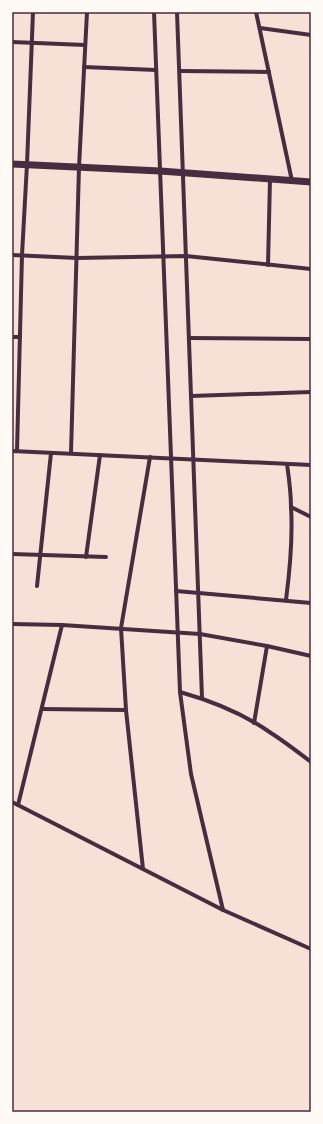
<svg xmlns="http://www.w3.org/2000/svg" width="323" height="1124" font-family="Helvetica,sans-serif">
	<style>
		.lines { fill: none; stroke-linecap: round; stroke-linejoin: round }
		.minor { stroke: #4a2c40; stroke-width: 4 }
		.tertiary { stroke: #4a2c40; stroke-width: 7 }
		.neatline { fill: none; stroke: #4a2c40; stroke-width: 1.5 }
	</style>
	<rect width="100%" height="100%" fill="#f7e1d7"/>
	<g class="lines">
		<g class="minor">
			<path d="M154 12 180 692 191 774 223 910"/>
			<path d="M177 12 202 698"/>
			<path d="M256 12 292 181"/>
			<path d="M260 28 311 35"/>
			<path d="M12 42 85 45"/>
			<path d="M84 67 156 70"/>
			<path d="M180 71 269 72"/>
			<path d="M12 255 77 258 186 256 311 269"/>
			<path d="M268 265 270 179"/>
			<path d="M12 337H20"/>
			<path d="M189 338 311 339"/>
			<path d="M191 396 311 392"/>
			<path d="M12 451 311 465"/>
			<path d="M17 451 22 255 27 164 33 12"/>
			<path d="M71 453 79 167 87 12"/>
			<path d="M291 507 311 517"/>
			<path d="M12 554 106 557"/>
			<path d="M86 557 100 455"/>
			<path d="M37 586 51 453"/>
			<path d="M176 591 311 603"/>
			<path d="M286 600C290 569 293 538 291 507 291 492 289 478 287 464"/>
			<path d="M12 624 62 625 200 634 267 646 311 656"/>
			<path d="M180 692C212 701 244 714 271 733 285 742 298 752 311 762"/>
			<path d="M42 709 126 710"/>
			<path d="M254 723 267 646"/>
			<path d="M12 802 223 910 311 949"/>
			<path d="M18 805 62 625"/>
			<path d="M143 869 126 710 121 628 150 457"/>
		</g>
		<path class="tertiary" d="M12 164 160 171 311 182"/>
	</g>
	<rect width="323" height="1124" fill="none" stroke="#fffaf5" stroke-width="26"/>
	<rect x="13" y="13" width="297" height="1098" class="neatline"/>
</svg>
